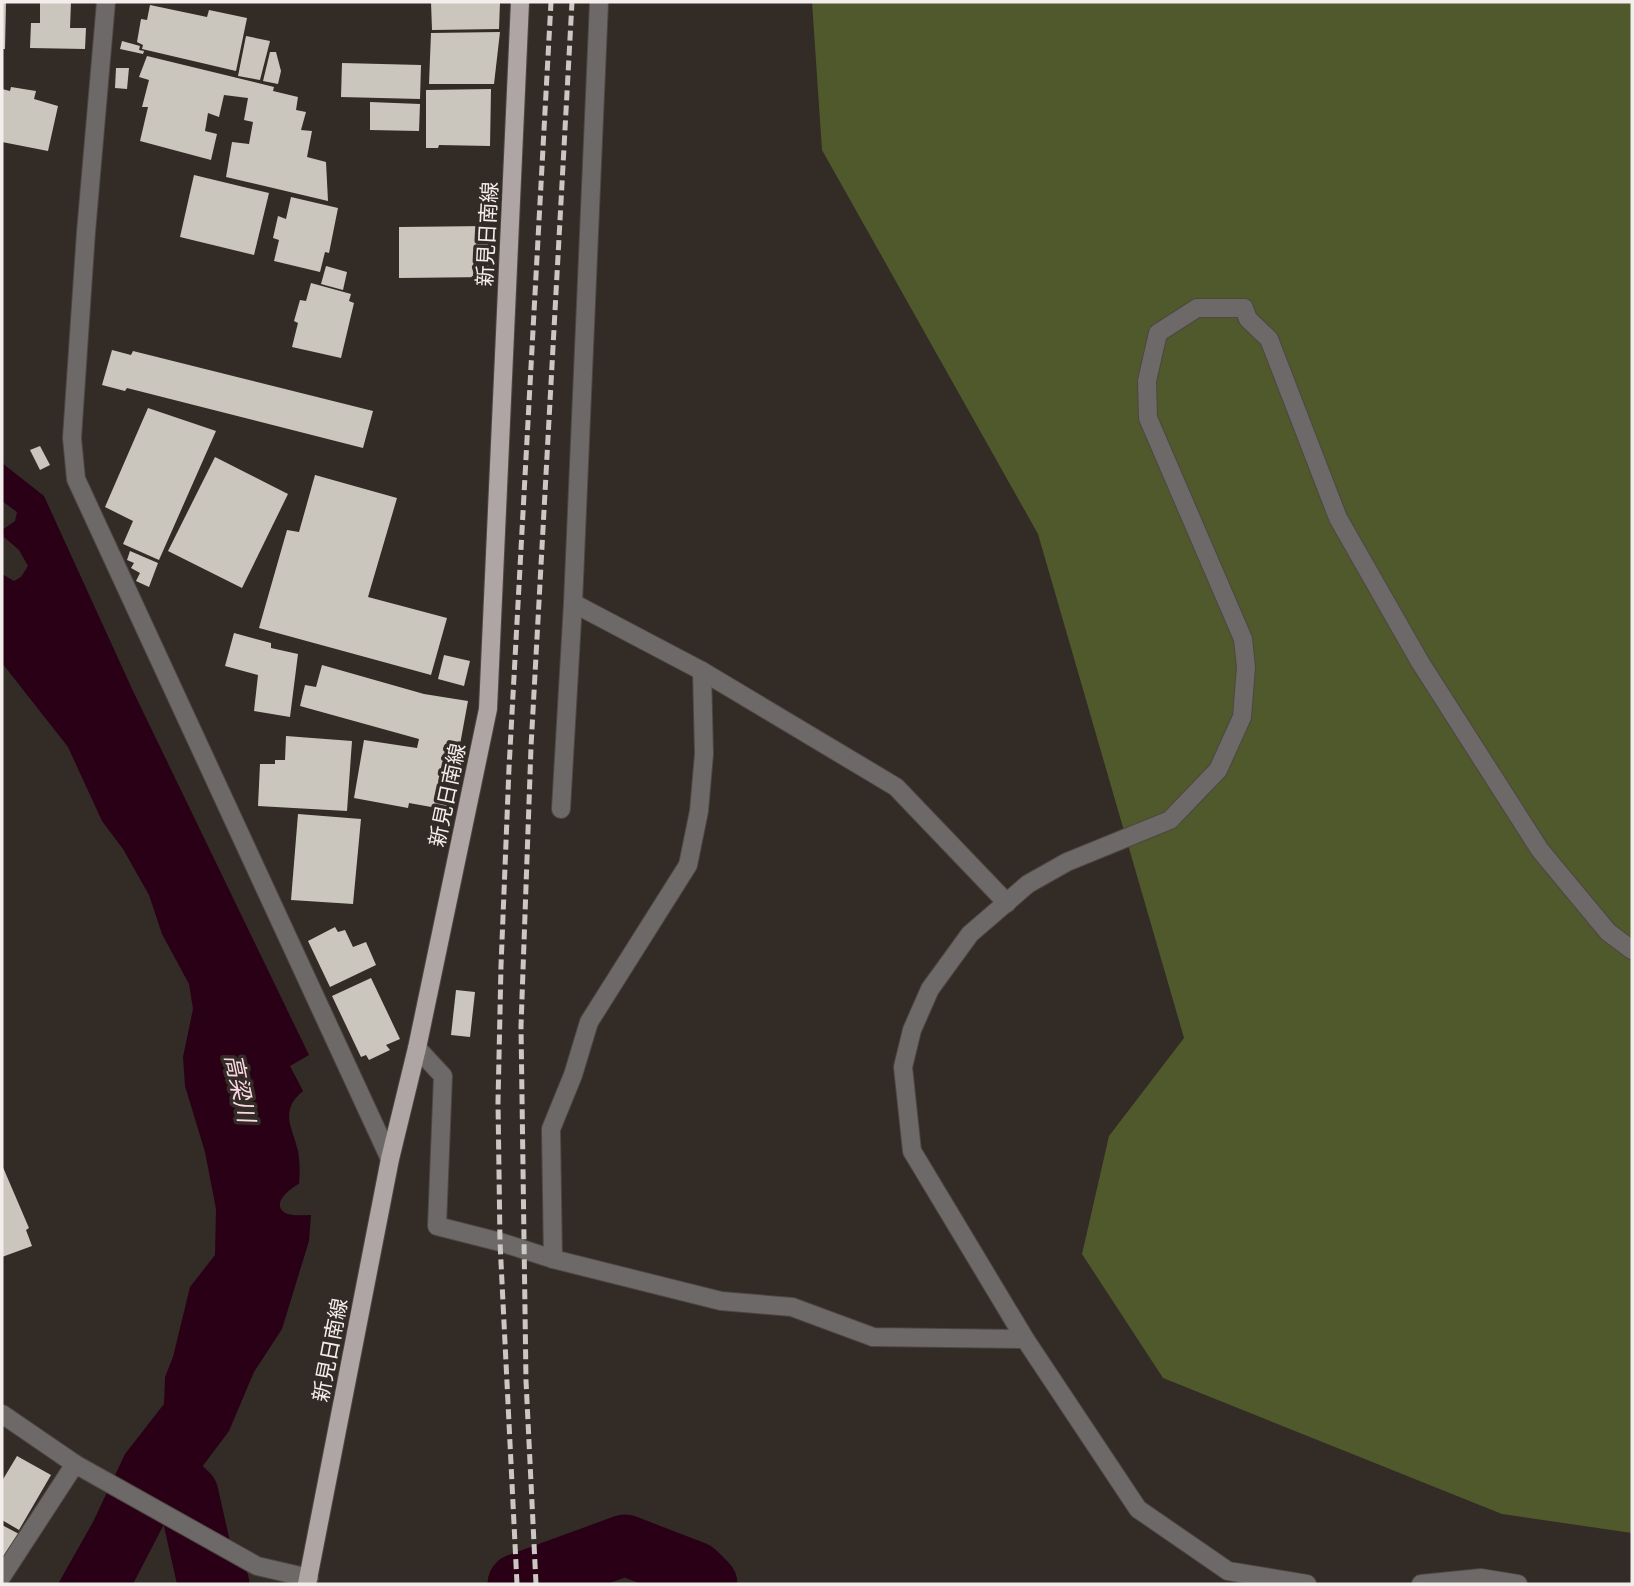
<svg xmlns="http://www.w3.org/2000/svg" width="1634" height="1586" font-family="Inter,'Noto Sans JP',sans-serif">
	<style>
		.green { fill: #50592b }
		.water { fill: #290015 }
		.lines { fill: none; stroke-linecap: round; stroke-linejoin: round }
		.river { stroke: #290015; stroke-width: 61 }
		.building { fill: #cbc6bd }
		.minor-casing { stroke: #4e4642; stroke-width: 20 }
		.major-casing { stroke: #4e4642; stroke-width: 20 }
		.minor { stroke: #6e6969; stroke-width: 18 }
		.major { stroke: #afa5a4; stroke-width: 18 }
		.rail { stroke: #ccc7c3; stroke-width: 5; stroke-dasharray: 10 5; stroke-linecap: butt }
		.labels { text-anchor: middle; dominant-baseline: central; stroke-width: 7; stroke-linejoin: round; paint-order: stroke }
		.street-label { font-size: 21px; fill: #f3eeeb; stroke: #332b26 }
		.water-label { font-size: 23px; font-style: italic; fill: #fed8e8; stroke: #332b26 }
	</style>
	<rect width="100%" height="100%" fill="#332b26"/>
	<path class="green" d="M812 2H1632V1533L1502 1514 1163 1378 1082 1254 1109 1136 1184 1038 1038 534 822 150Z"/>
	<path class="water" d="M2 463 44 496 133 691 309 1055 290 1066 303 1091C279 1111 292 1126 298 1151 300 1162 300 1172 299 1184 290 1188 268 1206 288 1214 294 1216 305 1215 311 1215L309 1241 282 1329 254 1372 229 1431 199 1471 194 1485 175 1503 133 1584H58L93 1522 125 1454 164 1404 165 1377 173 1357 190 1287 215 1255 216 1209 205 1152 185 1086 183 1057 193 1009 189 984 162 934 149 895 123 849 102 821 68 747 2 663V574L14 581 21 577 28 566 19 550 4 537 2 530 15 521 17 512 2 501Z"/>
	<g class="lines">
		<g class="river">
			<path d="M160 1468 188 1494 206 1574 219 1584"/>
			<path d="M518 1584 625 1545 695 1572 707 1584"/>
		</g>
	</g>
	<g class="building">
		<path d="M2 2H6L5 49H2Z"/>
		<path d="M40 2H71L70 28H86L85 49 30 48 31 23H40Z"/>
		<path d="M431 2H500L499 29 432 30Z"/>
		<path d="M150 5 207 17 209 10 247 18 236 71 142 49 143 45 137 42 141 19 147 20Z"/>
		<path d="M500 32 494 84H429L431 33Z"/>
		<path d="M246 36 270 41 260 80 238 76Z"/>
		<path d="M122 41 140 46 139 50 144 51 143 54 120 49Z"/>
		<path d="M270 52H276L281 71 278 84 263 81Z"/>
		<path d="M147 56 274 87 273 91 298 97 296 110 306 112 301 130 312 131 307 157 326 162 328 201 226 177 232 142 249 144 253 122 244 120 248 98 224 95 219 117 208 113 205 131 217 134 211 160 140 141 148 107H142L149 80 139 77Z"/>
		<path d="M342 63 421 65 420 99 341 97Z"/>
		<path d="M116 68H129L127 89 115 88Z"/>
		<path d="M11 87 36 91 34 99 58 106 48 151 2 142V89L10 91Z"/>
		<path d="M491 89 490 146 439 145 438 148H426V90Z"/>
		<path d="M370 102 420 104 419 131 370 130Z"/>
		<path d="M194 175 269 193 254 255 180 237Z"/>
		<path d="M291 197 338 208 329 253 325 252 320 272 274 261 279 240 273 238 278 216 286 219Z"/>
		<path d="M488 226 489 277 399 278V227Z"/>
		<path d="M326 266 347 272 343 290 321 284Z"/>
		<path d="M311 283 351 294 349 301 354 303 341 358 292 347 298 323 294 321 300 300 306 301Z"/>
		<path d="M112 350 131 355 133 351 373 411 363 448 127 388 125 391 102 385Z"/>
		<path d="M148 408 216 431 159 560 123 544 133 521 105 507Z"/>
		<path d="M40 446 50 465 40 470 30 450Z"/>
		<path d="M215 457 288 494 242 588 168 551Z"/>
		<path d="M315 475 397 498 368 597 447 618 431 675 259 628 287 530 299 532Z"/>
		<path d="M130 551 158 563 149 587 136 581 140 573 131 568 134 563 127 560Z"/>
		<path d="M234 633 271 643V648L298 654 290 717 254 711 258 675 225 666Z"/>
		<path d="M444 655 470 661 464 686 438 679Z"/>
		<path d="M322 665 424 694 468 701 448 810 409 803 408 808 354 798 364 740 417 748 419 739 300 706 305 685 316 687Z"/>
		<path d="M286 736 352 741 347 811 258 806 260 764H275V760H285Z"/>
		<path d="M298 814 361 819 353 904 291 900Z"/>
		<path d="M335 927 338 932 345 930 353 947 366 942 376 965 330 987 308 941Z"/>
		<path d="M371 978 400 1039 386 1045 390 1050 369 1060 366 1055 361 1057 332 996Z"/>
		<path d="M456 990 475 992 470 1037 451 1035Z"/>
		<path d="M2 1165 29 1228 26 1230 32 1246 2 1257Z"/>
		<path d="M17 1456 51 1475 19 1530 2 1520V1481Z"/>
		<path d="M2 1525 19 1534 2 1559Z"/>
	</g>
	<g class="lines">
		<defs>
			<g id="minor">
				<path d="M106 2 86 232 72 438 76 479 390 1159"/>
				<path d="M573 603 702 671 896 787 1007 903"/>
				<path d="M561 809 573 603 599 2"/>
				<path d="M417 1048 443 1076 437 1226 500 1242 553 1259 721 1301 792 1307 873 1337 1025 1339"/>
				<path d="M553 1259 551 1129 573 1075 589 1022 688 865 699 811 704 754 702 671"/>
				<path d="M2 1414 75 1464 257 1566 309 1578"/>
				<path d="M2 1576 75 1464"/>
				<path d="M1307 1584 1228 1571 1138 1509 1025 1339 912 1151 903 1067 912 1030 930 989 970 934 1028 884 1067 862 1170 820 1218 770 1242 717 1246 667 1243 639 1148 418 1147 381 1158 333 1197 308H1244L1248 319 1269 339 1338 518 1420 662 1540 850 1608 932 1632 950"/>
				<path d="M1421 1584 1481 1578 1518 1584"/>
			</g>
			<path id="major" d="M307 1584 390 1159 417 1048 488 709 520 2"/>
		</defs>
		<use href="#minor" class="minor-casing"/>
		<use href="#major" class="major-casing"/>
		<use href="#minor" class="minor"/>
		<use href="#major" class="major"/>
		<g class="rail">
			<path d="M517 1584 500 1242 498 1102 501 966 509 768 551 2"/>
			<path d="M536 1584 526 1381 521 1026 531 747 572 2"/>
		</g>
	</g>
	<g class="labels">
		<g class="street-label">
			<text transform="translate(487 234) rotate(-87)">新見日南線</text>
			<text transform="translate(447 795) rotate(-78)">新見日南線</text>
			<text transform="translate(330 1350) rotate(-79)">新見日南線</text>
		</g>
		<g class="water-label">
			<text transform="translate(240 1088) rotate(78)">高梁川</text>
		</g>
	</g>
	<rect width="1634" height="1586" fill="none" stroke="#f3eeeb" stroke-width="7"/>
</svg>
